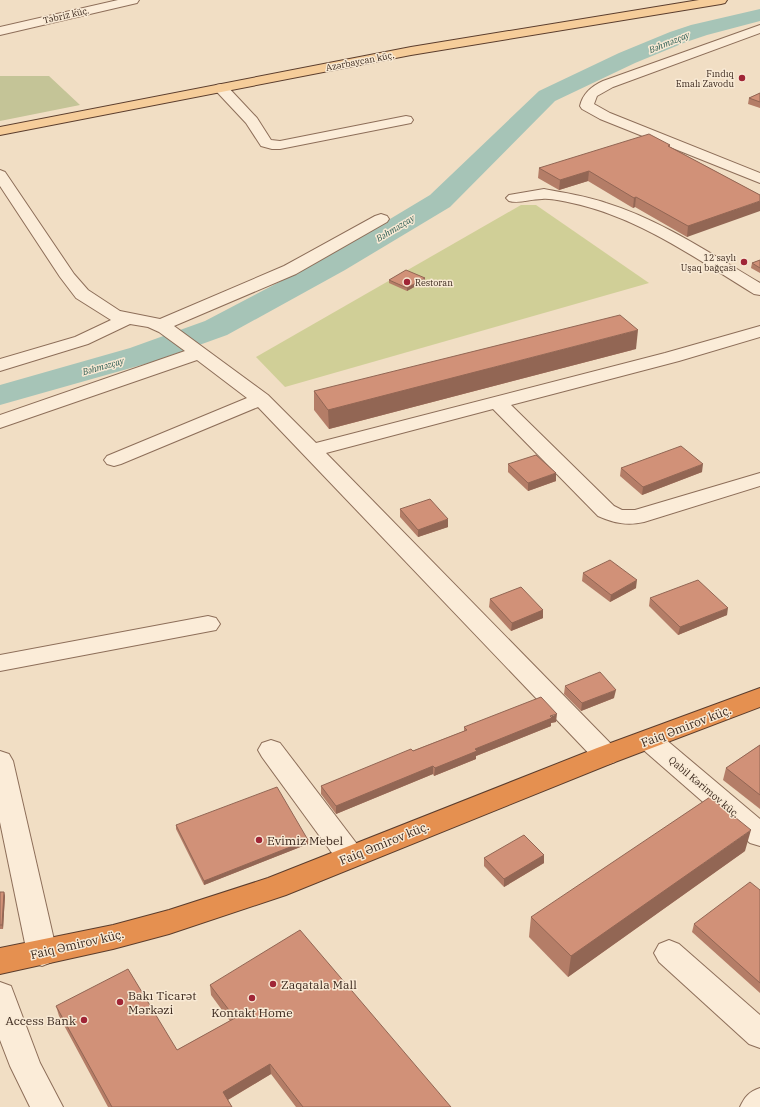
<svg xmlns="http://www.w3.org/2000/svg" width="760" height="1107" font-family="'IBM Plex Serif',serif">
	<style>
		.green { fill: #d0cf97 }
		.cemetery { fill: #c4c497 }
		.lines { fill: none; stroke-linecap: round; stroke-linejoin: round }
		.river { fill: #a6c4b7; fill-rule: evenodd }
		.minor-casing { stroke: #8d6e59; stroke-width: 2 }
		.major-casing { stroke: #5b3d2d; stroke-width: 2 }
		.highway-casing { stroke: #5b3d2d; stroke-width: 2 }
		.minor { fill: #fbecd8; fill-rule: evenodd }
		.major { fill: #f6cd9a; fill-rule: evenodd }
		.highway { fill: #e59050; fill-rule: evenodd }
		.wall { fill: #b47d67 }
		.shaded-wall { fill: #926654 }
		.building { fill: #d19178; stroke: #926654 }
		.poi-dot { fill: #a02536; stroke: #f8e9d4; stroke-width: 1.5 }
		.labels { text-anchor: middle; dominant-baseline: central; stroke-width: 3; stroke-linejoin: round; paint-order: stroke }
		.far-street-label { font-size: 9px; fill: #3c291e; stroke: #f8e9d4 }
		.far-water-label { font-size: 9px; font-style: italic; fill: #2c5d53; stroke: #f8e9d4 }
		.far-poi-label { font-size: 9px; fill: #3c291e; stroke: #f8e9d4; text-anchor: end }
		.street-label { font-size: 10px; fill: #3c291e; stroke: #f8e9d4 }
		.near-street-label { font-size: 12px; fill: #3c291e; stroke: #f8e9d4 }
		.near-poi-label { font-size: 12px; fill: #3c291e; stroke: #f8e9d4; text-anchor: start }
	</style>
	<rect width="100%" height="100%" fill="#f1dec4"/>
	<path class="green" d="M521 205H536L649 283 285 387 256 357Z"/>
	<path class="cemetery" d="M0 76H49L80 105 0 121Z"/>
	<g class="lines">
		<path class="river" d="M760 9V21L707 35 686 42 635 63 555 101 450 207 345 270 227 335 152 362 0 405V385L130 348 205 321 325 258 430 195 539 91 619 53 670 32 691 25Z"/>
		<defs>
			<g id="minor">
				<path d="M118 0H139L137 3 0 35V27Z"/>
				<path d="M760 25V33L613 87 597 96 594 104 610 113 760 173V183L600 119 582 109 580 106C583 93 592 86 603 81Z"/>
				<path d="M221 84 226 85 257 118 271 140 280 141 406 116 411 117 413 120 411 123 406 124 280 149H272L261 146 246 123 216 91 214 88 216 85Z"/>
				<path d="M0 170 5 172 74 274 88 290 120 311 160 319 284 266 375 216 381 214 387 216 389 219 387 222 296 274 174 326 268 395 316 443 665 353 760 326V337L679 361 511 405 614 506 622 510H635L760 473V486L644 522C627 526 614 523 598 516L493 409 326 453 615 748 619 755 615 762 606 765 597 762 258 407 121 464 114 466 107 464 104 460 107 456 247 398 197 360 0 428V415L185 351 159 332 148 327 130 324 88 344 0 371V359L75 337 111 320 76 298 60 277 0 186Z"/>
				<path d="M544 189C565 193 586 196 606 203 661 220 711 254 760 283V295L754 294C697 259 638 217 572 203 562 201 551 198 542 199 530 199 519 204 509 201L506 198 509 195Z"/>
				<path d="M208 616 216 618 220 624 216 630 0 671V655Z"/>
				<path d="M649 731 658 733 760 819V846L750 843 640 747 636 740 640 733Z"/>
				<path d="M271 740 280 743 360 848 364 856 360 864 350 867 340 864 262 757 258 750 262 743Z"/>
				<path d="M0 751 9 754 13 761 57 953 52 962 42 966 32 962 27 953 0 822Z"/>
				<path d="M669 940 679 944 760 1015V1048L749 1044 659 962 654 953 659 944Z"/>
				<path d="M0 982 11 986 40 1063 63 1107H30L10 1066 0 1040Z"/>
				<path d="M760 1088V1107H740C745 1096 749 1092 760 1088Z"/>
			</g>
			<path id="major" d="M699 0H727L725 3 721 4 411 55 0 135V127L411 47Z"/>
			<path id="highway" d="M760 688V707L615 762 286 895 169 934 113 949 0 974V948L113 925 169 910 268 878 597 748Z"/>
		</defs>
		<use href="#minor" class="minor-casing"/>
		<use href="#major" class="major-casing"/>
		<use href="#highway" class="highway-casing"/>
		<use href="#minor" class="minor"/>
		<use href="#major" class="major"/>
		<use href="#highway" class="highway"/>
	</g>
	<g class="wall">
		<path d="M760 93V108L748 104 749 98Z"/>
		<path d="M670 145V147L760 195 687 237 635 207 633 208 588 181 559 190 538 178 539 168Z"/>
		<path d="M760 260V273L751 268 752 263Z"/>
		<path d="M389 280 425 281 407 291 389 283Z"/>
		<path d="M636 349 329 429 314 410V391Z"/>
		<path d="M508 464 556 481 528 491 508 472Z"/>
		<path d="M621 468 702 472 642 495 620 476Z"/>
		<path d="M400 509 448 527 418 537 400 517Z"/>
		<path d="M583 573 636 588 610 602 582 581Z"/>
		<path d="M650 598 727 615 678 635 649 606Z"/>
		<path d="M490 599 543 610V618L511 631 489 607Z"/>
		<path d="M565 686 614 698 581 711 564 694Z"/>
		<path d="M556 722 551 723V726L476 756V759L434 776 433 774 336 814 321 794V786L464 731V727Z"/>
		<path d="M760 745V809L723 780 726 768Z"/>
		<path d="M176 825 308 840V844L204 885 176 829Z"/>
		<path d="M745 851 568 977 529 937 531 917Z"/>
		<path d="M544 855V863L504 887 484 866V858Z"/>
		<path d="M760 890V993L692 932 694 924Z"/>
		<path d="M0 892H4L5 896 3 929H0Z"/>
		<path d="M210 985 451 1107H296L271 1074 228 1100 232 1107H108L59 1016 56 1006 177 1050 230 1021 211 995Z"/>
	</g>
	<g class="shaded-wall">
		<path d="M589 171 588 181 559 190 560 180Z"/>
		<path d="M636 197 635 207 633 208 634 198Z"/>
		<path d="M760 201V211L687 237 688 226Z"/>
		<path d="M425 278V281L407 291V288Z"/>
		<path d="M638 330 636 349 329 429 328 410Z"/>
		<path d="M703 464 702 472 642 495 643 487Z"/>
		<path d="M556 473V481L528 491V483Z"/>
		<path d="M448 519V527L418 537V530Z"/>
		<path d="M637 580 636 588 610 602 611 595Z"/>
		<path d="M728 608 727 615 678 635 680 627Z"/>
		<path d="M543 610V618L511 631 512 623Z"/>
		<path d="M616 690 614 698 581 711 582 703Z"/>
		<path d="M557 714 556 722 551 723V726L476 756V759L434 776 435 768 475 749Z"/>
		<path d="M433 766V774L336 814V806Z"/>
		<path d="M751 830 745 851 568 977 571 956Z"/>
		<path d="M308 840V844L204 885V881Z"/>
		<path d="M544 855V863L504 887V879Z"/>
		<path d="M4 892 5 896 3 929 2 925Z"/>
		<path d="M270 1064 271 1074 224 1102 223 1092Z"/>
	</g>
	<g class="building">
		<path d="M760 93V102L749 98Z"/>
		<path d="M649 134 670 145 668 146 760 195V201L688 226 636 197 634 198 589 171 560 180 539 168Z"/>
		<path d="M760 260V268L752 263Z"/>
		<path d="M406 270 425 278 407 288 389 280Z"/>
		<path d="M620 315 638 330 328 410 314 391Z"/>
		<path d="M681 446 703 464 643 487 621 468Z"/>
		<path d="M536 455 556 473 528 483 508 464Z"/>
		<path d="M430 499 448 519 418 530 400 509Z"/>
		<path d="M610 560 637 580 611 595 583 573Z"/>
		<path d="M698 580 728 608 680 627 650 598Z"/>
		<path d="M521 587 543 610 512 623 490 599Z"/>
		<path d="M600 672 616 690 582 703 565 686Z"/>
		<path d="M541 697 557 714 550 716 552 718 475 749 477 751 435 768 433 766 336 806 321 786 411 749 413 751 467 730 464 727Z"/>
		<path d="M760 745V795L726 768Z"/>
		<path d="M277 787 308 840 204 881 176 825Z"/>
		<path d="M710 797 751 830 571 956 531 917Z"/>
		<path d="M524 835 544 855 504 879 484 858Z"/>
		<path d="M750 882 760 890V983L694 924Z"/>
		<path d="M0 892H4L2 925H0Z"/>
		<path d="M300 930 451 1107H303L270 1064 223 1092 232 1107H112L56 1006 128 969 177 1050 235 1018 210 985Z"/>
	</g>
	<g class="poi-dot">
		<circle cx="742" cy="78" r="4"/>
		<circle cx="744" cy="262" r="4"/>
		<circle cx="407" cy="282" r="4"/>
		<circle cx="259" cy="840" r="4"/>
		<circle cx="273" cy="984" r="4"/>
		<circle cx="252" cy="998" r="4"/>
		<circle cx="120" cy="1002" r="4"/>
		<circle cx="84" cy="1020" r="4"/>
	</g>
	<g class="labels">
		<g class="far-street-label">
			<text transform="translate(66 15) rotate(-13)">Təbriz küç.</text>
			<text transform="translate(360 61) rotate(-11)">Azərbaycan küç.</text>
		</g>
		<g class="far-water-label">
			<text transform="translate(669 42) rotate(-22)">Bəhməzçay</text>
			<text transform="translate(395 228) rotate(-31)">Bəhməzçay</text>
			<text transform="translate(103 366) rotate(-16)">Bəhməzçay</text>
		</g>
		<g class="far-poi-label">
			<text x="734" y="73">Fındıq<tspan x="734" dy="10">Emalı Zavodu</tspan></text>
			<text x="736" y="257">12 saylı<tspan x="736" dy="10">Uşaq bağçası</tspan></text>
			<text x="415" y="282" text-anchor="start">Restoran</text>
		</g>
		<g class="street-label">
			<text transform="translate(704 787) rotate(40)">Qabil Kərimov küç.</text>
		</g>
		<g class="near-street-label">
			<text transform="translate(686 726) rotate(-21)">Faiq Əmirov küç.</text>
			<text transform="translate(384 843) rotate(-22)">Faiq Əmirov küç.</text>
			<text transform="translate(77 944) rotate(-13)">Faiq Əmirov küç.</text>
		</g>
		<g class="near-poi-label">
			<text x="267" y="840">Evimiz Mebel</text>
			<text x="281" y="984">Zaqatala Mall</text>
			<text x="128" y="995">Bakı Ticarət<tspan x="128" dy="14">Mərkəzi</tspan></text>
			<text x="252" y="1012" text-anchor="middle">Kontakt Home</text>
			<text x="76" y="1020" text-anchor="end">Access Bank</text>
		</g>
	</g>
</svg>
